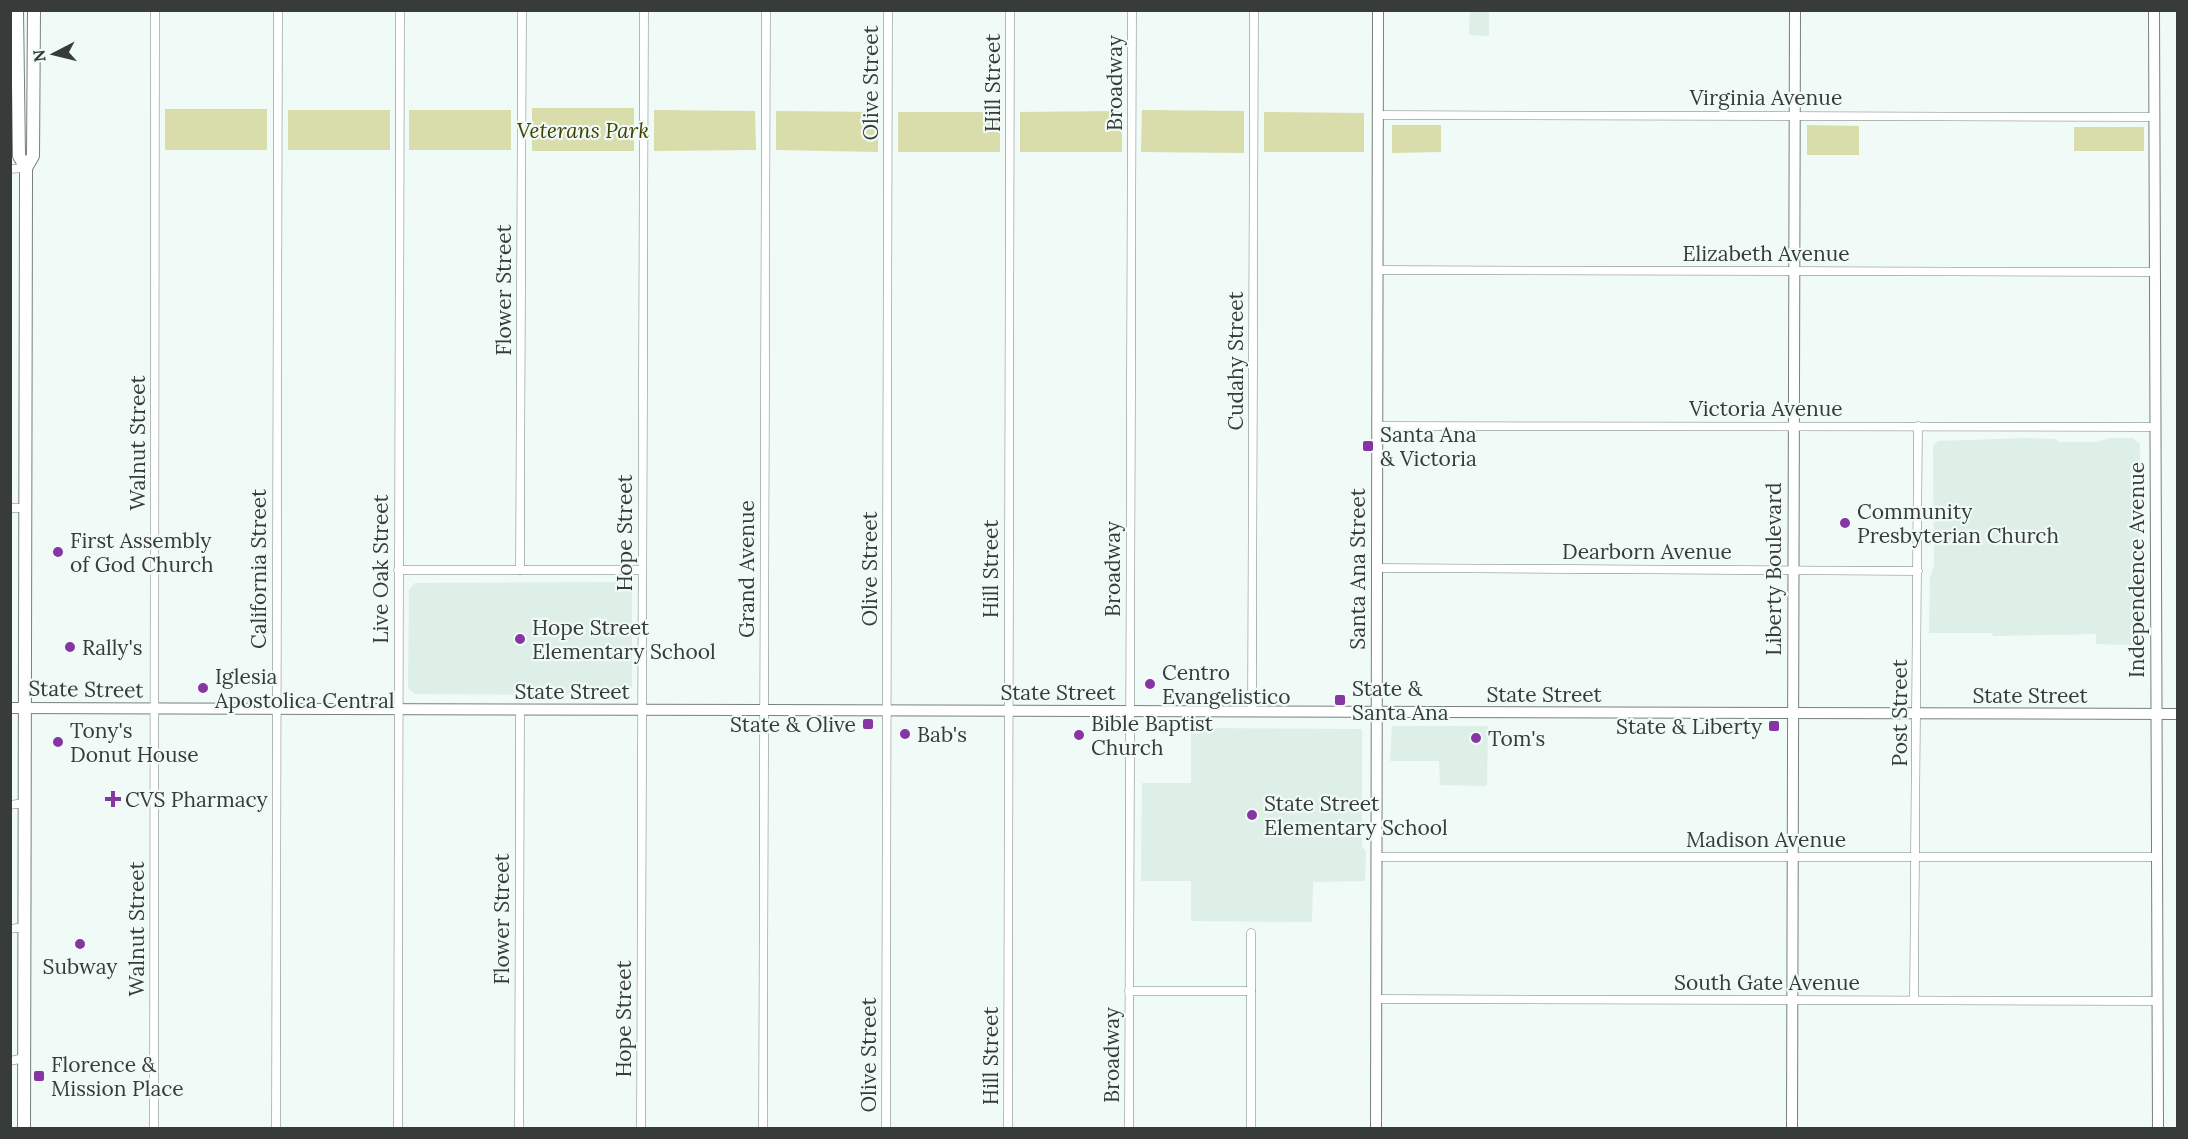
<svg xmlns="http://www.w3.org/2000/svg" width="2188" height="1139" font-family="Lora,serif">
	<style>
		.built { fill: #ddefe7 }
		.green { fill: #d9dcab }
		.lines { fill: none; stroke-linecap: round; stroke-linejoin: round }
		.street-casing { stroke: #77817d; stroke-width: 9 }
		.secondary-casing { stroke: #77817d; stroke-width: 12 }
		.primary-casing { stroke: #77817d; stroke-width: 14 }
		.street { stroke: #fff; stroke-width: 8 }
		.secondary { stroke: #fff; stroke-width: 10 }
		.primary { stroke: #fff; stroke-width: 12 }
		.poi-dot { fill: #8835a4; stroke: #f0faf6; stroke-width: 2 }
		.labels { text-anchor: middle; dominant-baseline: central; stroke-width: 4.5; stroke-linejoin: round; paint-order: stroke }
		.street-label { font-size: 21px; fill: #373b3a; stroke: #f0faf6 }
		.park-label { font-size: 21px; font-style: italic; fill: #414200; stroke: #f0faf6 }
		.poi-label { font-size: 21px; fill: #373b3a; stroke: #f0faf6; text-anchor: start }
	</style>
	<rect width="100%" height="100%" fill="#f0faf6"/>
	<g class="built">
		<path d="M1470 11H1489V36L1469 35Z"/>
		<path d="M2027 438 2057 439 2058 442H2096L2110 438H2132L2140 444V645L2096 644V634L1993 636 1992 633H1929L1930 578 1934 565 1933 446 1938 441Z"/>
		<path d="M626 582 632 590V688L625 695 415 694 408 688 409 590 415 583Z"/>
		<path d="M1392 726H1488L1487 786 1440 785 1439 761H1390Z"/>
		<path d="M1191 728 1362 729V846L1366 851 1365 881 1313 882 1312 922 1191 921V881H1141L1142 783H1191Z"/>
	</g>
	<g class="green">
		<rect x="532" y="108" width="102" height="43"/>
		<rect x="165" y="109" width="102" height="41"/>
		<rect x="288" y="110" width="102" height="40"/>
		<rect x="409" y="110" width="102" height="40"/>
		<path d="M654 110 755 111 756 150 654 151Z"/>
		<path d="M1142 110 1244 111V153L1141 152Z"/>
		<path d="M776 111 878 112V152L776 150Z"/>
		<path d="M1122 111V152H1020V112Z"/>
		<rect x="898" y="112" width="102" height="40"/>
		<path d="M1264 112 1364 113V152H1264Z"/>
		<path d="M1392 125H1441V152L1392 153Z"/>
		<path d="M1807 125 1859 126V155H1807Z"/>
		<rect x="2074" y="127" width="70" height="24"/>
	</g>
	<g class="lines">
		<defs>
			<g id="street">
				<path d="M1378 115 2154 117"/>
				<path d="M10 169 26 168"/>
				<path d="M1377 270 2155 272"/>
				<path d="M1377 426 2155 427"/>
				<path d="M10 508H25"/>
				<path d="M1377 568 1918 571"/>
				<path d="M398 570H642"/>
				<path d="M520 570 522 10"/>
				<path d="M1252 712 1254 10"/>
				<path d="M10 805 24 803"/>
				<path d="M1376 857H2157"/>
				<path d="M10 929 24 927"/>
				<path d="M1129 991H1251"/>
				<path d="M1376 999 2157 1001"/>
				<path d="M1914 1000 1918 426"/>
				<path d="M10 1061 24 1058"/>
				<path d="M154 1128 155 10"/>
				<path d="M276 1128 278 10"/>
				<path d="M398 1128 400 10"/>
				<path d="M519 1128 520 711"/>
				<path d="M641 1128 644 10"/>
				<path d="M763 1128 766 10"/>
				<path d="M886 1128 888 10"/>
				<path d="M1008 1128 1010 10"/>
				<path d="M1129 1128 1132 10"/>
				<path d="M1251 1128V933"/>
			</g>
			<g id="secondary">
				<path d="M2154 10 2158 1128"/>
				<path d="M10 708 2178 714"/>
				<path d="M1376 1128 1378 10"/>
				<path d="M1792 1128 1795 10"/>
			</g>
			<g id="primary">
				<path d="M17 10 19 156 26 168V180L24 1128"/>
				<path d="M26 168 33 156 34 10"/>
			</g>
		</defs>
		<use href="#street" class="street-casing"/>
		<use href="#secondary" class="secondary-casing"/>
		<use href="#primary" class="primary-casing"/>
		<use href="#street" class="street"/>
		<use href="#secondary" class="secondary"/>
		<use href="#primary" class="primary"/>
	</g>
	<g class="poi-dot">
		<rect x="1362" y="440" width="12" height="12" rx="3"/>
		<circle cx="1845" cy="523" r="6"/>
		<circle cx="58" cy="552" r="6"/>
		<circle cx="520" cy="639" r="6"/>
		<circle cx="70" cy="647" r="6"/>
		<circle cx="1150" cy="684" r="6"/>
		<circle cx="203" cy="688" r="6"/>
		<rect x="1334" y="694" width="12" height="12" rx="3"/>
		<rect x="862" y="718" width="12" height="12" rx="3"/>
		<rect x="1768" y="720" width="12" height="12" rx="3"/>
		<circle cx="905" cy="734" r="6"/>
		<circle cx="1079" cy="735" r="6"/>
		<circle cx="1476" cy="738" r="6"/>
		<circle cx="58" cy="742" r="6"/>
		<path d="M110 790h6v6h6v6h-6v6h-6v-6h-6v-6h6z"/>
		<circle cx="1252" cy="815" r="6"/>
		<circle cx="80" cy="944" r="6"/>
		<rect x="33" y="1070" width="12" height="12" rx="3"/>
	</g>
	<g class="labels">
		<g class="street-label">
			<text transform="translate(870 83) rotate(-90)">Olive Street</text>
			<text transform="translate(992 83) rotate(-90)">Hill Street</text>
			<text transform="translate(1114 83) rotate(-90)">Broadway</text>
			<text x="1766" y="97">Virginia Avenue</text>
			<text x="1766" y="253">Elizabeth Avenue</text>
			<text transform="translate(503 290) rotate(-90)">Flower Street</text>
			<text transform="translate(1235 361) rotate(-90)">Cudahy Street</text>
			<text x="1766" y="408">Victoria Avenue</text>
			<text transform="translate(137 443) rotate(-90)">Walnut Street</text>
			<text transform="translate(624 533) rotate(-90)">Hope Street</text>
			<text x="1647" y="551">Dearborn Avenue</text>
			<text transform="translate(258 569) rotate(-90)">California Street</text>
			<text transform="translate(380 569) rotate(-90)">Live Oak Street</text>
			<text transform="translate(746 569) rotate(-90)">Grand Avenue</text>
			<text transform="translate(869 569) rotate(-90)">Olive Street</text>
			<text transform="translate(990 569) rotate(-90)">Hill Street</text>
			<text transform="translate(1112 569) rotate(-90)">Broadway</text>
			<text transform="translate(1357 569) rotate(-90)">Santa Ana Street</text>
			<text transform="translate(1773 569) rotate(-90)">Liberty Boulevard</text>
			<text transform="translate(2136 570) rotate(-90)">Independence Avenue</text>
			<text transform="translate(86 689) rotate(1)">State Street</text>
			<text x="572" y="691">State Street</text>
			<text x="1058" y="692">State Street</text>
			<text x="1544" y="694">State Street</text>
			<text x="2030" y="695">State Street</text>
			<text transform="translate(1899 713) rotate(-90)">Post Street</text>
			<text x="1766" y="839">Madison Avenue</text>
			<text transform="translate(501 919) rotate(-90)">Flower Street</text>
			<text transform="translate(136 929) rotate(-90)">Walnut Street</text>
			<text x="1767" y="982">South Gate Avenue</text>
			<text transform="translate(623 1019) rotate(-90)">Hope Street</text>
			<text transform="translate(868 1055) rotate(-90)">Olive Street</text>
			<text transform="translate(1111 1055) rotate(-90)">Broadway</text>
			<text transform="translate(990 1056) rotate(-90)">Hill Street</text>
		</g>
		<g class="park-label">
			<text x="583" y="130">Veterans Park</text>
		</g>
		<g class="poi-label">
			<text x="1380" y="434">Santa Ana<tspan x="1380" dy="24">&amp; Victoria</tspan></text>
			<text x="1857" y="511">Community<tspan x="1857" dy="24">Presbyterian Church</tspan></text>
			<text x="70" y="540">First Assembly<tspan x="70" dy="24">of God Church</tspan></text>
			<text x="532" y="627">Hope Street<tspan x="532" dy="24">Elementary School</tspan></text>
			<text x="82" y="647">Rally's</text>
			<text x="1162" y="672">Centro<tspan x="1162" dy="24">Evangelistico</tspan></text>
			<text x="215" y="676">Iglesia<tspan x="215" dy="24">Apostolica Central</tspan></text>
			<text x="1352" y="688">State &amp;<tspan x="1352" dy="24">Santa Ana</tspan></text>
			<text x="1091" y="723">Bible Baptist<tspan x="1091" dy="24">Church</tspan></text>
			<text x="856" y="724" text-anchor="end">State &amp; Olive</text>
			<text x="1762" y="726" text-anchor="end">State &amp; Liberty</text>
			<text x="70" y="730">Tony's<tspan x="70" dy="24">Donut House</tspan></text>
			<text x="917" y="734">Bab's</text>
			<text x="1488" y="738">Tom's</text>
			<text x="125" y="799">CVS Pharmacy</text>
			<text x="1264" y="803">State Street<tspan x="1264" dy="24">Elementary School</tspan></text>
			<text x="80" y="966" text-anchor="middle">Subway</text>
			<text x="51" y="1064">Florence &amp;<tspan x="51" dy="24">Mission Place</tspan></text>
		</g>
	</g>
	<rect width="2188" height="1139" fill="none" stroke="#373b3a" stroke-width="24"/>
	<g transform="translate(54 54) rotate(263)" stroke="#f0faf6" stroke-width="4.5" paint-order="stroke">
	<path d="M0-4.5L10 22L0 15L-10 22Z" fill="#373b3a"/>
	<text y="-9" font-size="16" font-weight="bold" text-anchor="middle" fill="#373b3a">N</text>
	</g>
</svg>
